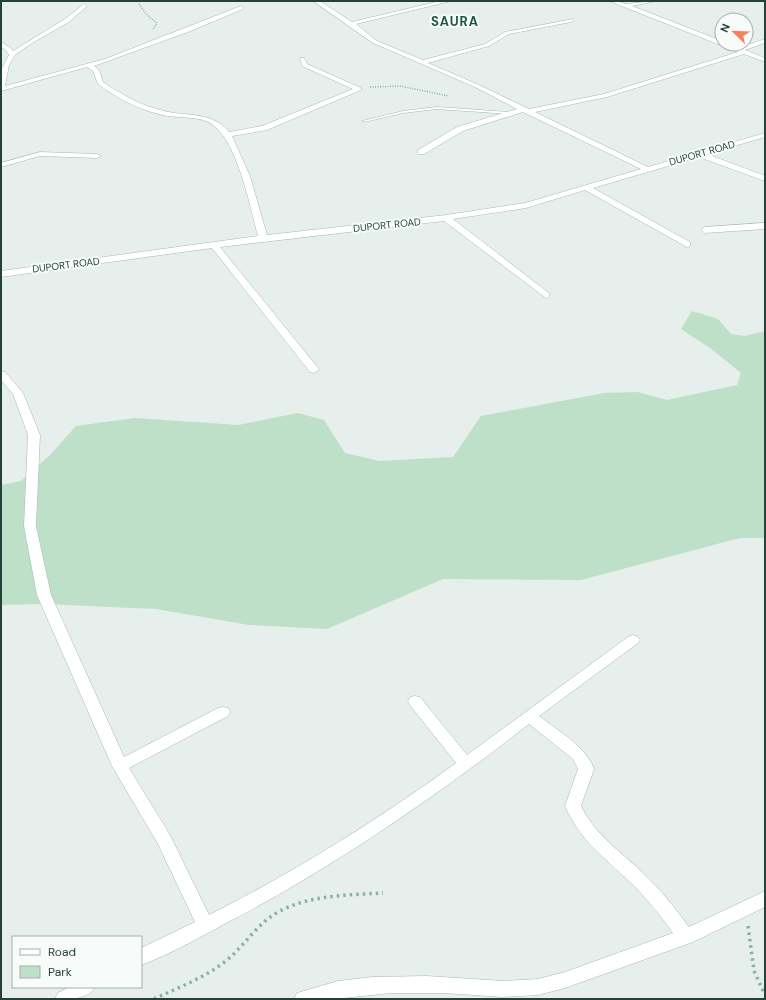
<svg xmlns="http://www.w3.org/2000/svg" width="766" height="1000" font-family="'DM Sans',sans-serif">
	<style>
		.green { fill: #bfe0c8 }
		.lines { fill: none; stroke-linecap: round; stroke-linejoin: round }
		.lane-casing { stroke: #a8b8b2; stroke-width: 1 }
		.street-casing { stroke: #a8b8b2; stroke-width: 1 }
		.path-far1 { stroke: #86b3a5; stroke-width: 1.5; stroke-dasharray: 1 1.5; stroke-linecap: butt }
		.path { stroke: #86b3a5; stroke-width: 3.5; stroke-dasharray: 2.5 4; stroke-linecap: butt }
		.lane { fill: #fff; fill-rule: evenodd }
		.street { fill: #fff; fill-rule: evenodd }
		.labels { text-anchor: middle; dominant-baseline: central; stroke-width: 4; stroke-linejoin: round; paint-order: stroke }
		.far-street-label { font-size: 10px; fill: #24423a; stroke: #f7fbf9 }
		.far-district-label { font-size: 13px; font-weight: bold; letter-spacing: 1px; fill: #1f5548; stroke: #f7fbf9 }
	</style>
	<rect width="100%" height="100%" fill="#e6efeb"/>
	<path class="green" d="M692 311 718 319 731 334 745 336 765 331V538H740L581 580 443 579 327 629 249 625 156 609 44 604 1 605V485L21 481 50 455 76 426 135 418 238 425 298 413 324 420 345 453 379 461 453 457 481 416 604 393 638 392 667 400 737 385 741 373 710 348 681 329Z"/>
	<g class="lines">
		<defs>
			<path id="lane" d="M437 107 509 112 511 113 509 114 437 109 403 113 364 122 362 121 403 111Z"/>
			<g id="street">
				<path d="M313 1H320L352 22 440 1H451L356 24 377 41 423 60 485 44 505 32 573 19V21L571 22 509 34 489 46 428 63 479 85 529 109 604 94 738 52 609 1H617L625 4 656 1 632 6 722 41V44H729L739 48 765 39V43L745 50 765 58V62L744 54 607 97 535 112 648 167 765 133V137L707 154 765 176V181L699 157 593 188 690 242V246L687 247 585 190 526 208 453 219 549 293V297L546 298 444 221 220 247 318 368 319 370 314 373 310 372 212 248 1 277V271L258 236C250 207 238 143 213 125 200 115 179 119 163 115 139 110 117 98 98 84L93 71 87 67 1 91V70L9 55 6 50 1 47V42L11 48 13 51 65 19 84 4 87 6 86 7 69 22 32 43 15 55 9 65 5 86 105 59 241 6 244 8 243 9 188 32 94 66 99 70 103 82C122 95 142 106 164 111 188 117 212 111 229 132L262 126 353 89 302 66 300 58H304L307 64 361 88V90L267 130 232 136 250 176 267 235 446 215 525 203 641 169 523 112 463 131 424 154H418V150L457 127 517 109 475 87 373 43Z"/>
				<path d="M40 152 97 154 101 156 97 158 40 156 1 167V163Z"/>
				<path d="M765 223V229L705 233 701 230 705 227Z"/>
				<path d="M1 371 5 372 23 393 40 435 36 526 51 595 124 757 218 708 223 707 228 708 230 712 228 716 129 768 170 835 209 915C296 871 378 820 456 763L410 705 408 701 410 697 415 696 420 697 467 755 628 637 633 635 638 637 640 640 638 643 539 716C558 731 586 746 594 769L581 806C595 835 620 851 643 873 660 889 675 908 689 927L765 891V907L693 942 565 988 538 995 503 997 444 993H391L334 999H294L297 993 338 981 373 977 427 976 503 981 538 979 565 972 673 933C660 915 646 897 630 882 602 855 582 843 565 806L578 769 573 759 529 724C435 797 341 862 236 918 205 934 174 953 141 965V948L195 922 158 844 112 766 37 595 24 526 28 435 13 394 1 380Z"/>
				<path d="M69 987H95C88 1000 69 999 55 999L58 993Z"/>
			</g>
		</defs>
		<use href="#lane" class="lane-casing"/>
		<use href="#street" class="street-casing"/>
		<g class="path-far1">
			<path d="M139 4 147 15 157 23 153 29"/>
			<path d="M370 87 400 86 449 96"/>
		</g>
		<g class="path">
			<path d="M748 926 754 971 765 995"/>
			<path d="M154 999C179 987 205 978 227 960 245 945 257 924 278 912 309 895 348 895 383 893"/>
		</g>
		<use href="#lane" class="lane"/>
		<use href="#street" class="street"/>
	</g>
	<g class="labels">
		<g class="far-street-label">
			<text transform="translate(702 153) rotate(-16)">DUPORT ROAD</text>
			<text transform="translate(387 225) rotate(-6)">DUPORT ROAD</text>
			<text transform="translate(66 265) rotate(-7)">DUPORT ROAD</text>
		</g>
		<g class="far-district-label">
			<text x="455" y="21">SAURA</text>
		</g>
	</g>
	<rect width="766" height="1000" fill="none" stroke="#24423a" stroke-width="4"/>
	<rect x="12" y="936" width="130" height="52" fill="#f7fbf9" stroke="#a3b1ad"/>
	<rect x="20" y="949" width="20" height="6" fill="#ffffff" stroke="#a3b1ad"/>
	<text x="48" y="956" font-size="12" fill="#24423a">Road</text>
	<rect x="20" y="966" width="20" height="12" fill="#bfe0c8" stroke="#a3b1ad"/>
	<text x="48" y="976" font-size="12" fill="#24423a">Park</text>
	<g transform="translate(734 32) rotate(293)"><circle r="19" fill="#f7fbf9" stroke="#a3b1ad"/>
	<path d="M0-3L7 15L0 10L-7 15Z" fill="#f4845f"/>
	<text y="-6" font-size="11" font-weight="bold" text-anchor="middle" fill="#24423a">N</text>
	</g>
</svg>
